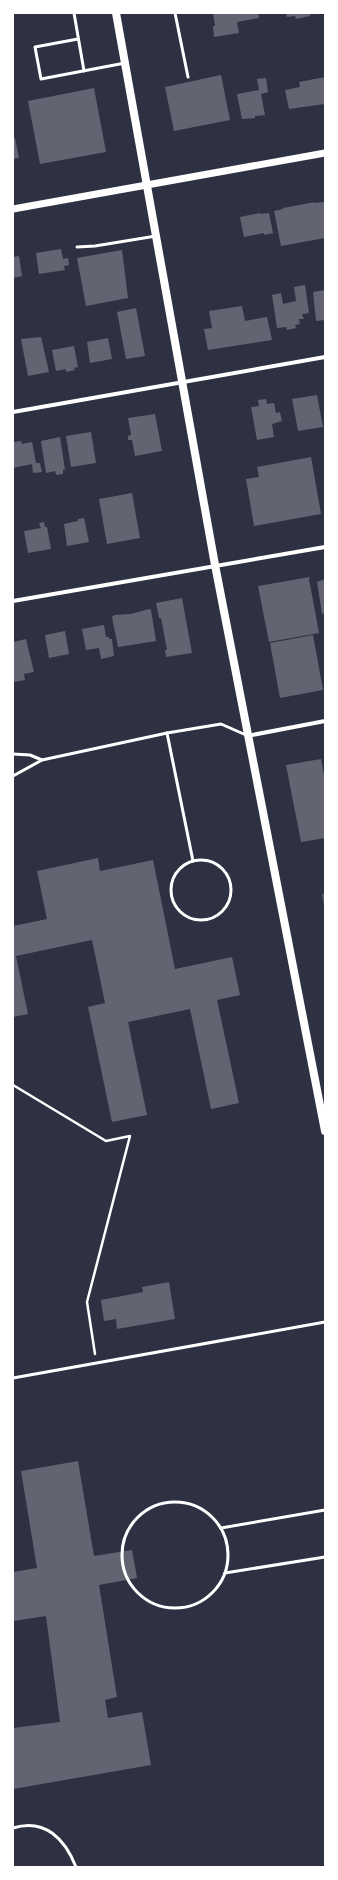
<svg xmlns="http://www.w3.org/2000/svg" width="338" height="1880" font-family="Manrope,sans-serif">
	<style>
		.building { fill: #626471 }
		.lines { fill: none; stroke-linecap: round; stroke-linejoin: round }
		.path { stroke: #fff; stroke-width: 2.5 }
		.service { stroke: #fff; stroke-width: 3 }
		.minor { stroke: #fff; stroke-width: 4 }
		.tertiary { stroke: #fff; stroke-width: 7 }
		.secondary { stroke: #fff; stroke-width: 8 }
	</style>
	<rect width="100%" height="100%" fill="#2d3142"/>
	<g class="building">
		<path d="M213 13H258L259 18 237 22 239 33 214 37 213 26H215Z"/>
		<path d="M286 13H310V16L296 19 295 16 287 17Z"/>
		<path d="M221 75 230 120 174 131 165 87Z"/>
		<path d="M325 77V104L289 109 285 90 300 87 299 82Z"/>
		<path d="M266 78 268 92 261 94 265 115 255 116V118L242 119 237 94 259 90 257 79Z"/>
		<path d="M94 88 106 152 40 164 28 101Z"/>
		<path d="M13 138H15L19 158 13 159Z"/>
		<path d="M315 202V203L324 202 325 238 281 246 274 211 283 209V208Z"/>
		<path d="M260 213 261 214 269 213 273 233 264 235V233L244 237 240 217Z"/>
		<path d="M61 249 63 259 68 258 69 265 64 266 65 270 39 274 36 253Z"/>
		<path d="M122 250 128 298 86 306 77 258Z"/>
		<path d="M19 256 22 276 13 278V257Z"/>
		<path d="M305 285 309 313 302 314 304 319H299L300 324 295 325 296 328 287 330 286 327 277 328 272 295 281 293 283 304 296 301 294 287Z"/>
		<path d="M325 290V320L316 321 313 292Z"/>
		<path d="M242 306 245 321 267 317 272 340 208 350 204 329 212 328 209 311Z"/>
		<path d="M136 308 145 356 126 359 117 312Z"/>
		<path d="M41 337 49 372 28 376 21 339Z"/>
		<path d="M108 338 112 359 90 363 87 342Z"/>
		<path d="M74 346 78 367 74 368 75 370 66 372V369L56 371 52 350Z"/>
		<path d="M317 395 323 427 298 431 292 399Z"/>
		<path d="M266 399 267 404 274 403 276 413 280 412 282 421 272 424 274 437 257 440 251 407 259 406 258 400Z"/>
		<path d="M155 414 162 451 135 456 132 440H128V436L131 435 128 418Z"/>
		<path d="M91 432 96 463 71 467 66 436Z"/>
		<path d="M60 437 65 470H63V474L56 475 55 471 46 473 41 441Z"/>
		<path d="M21 441 22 444 32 442 36 463H40L42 472 33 473 32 464 13 468 14 442Z"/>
		<path d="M311 457 321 514 254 526 246 479 259 477 257 467Z"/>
		<path d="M132 493 140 538 107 544 99 499Z"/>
		<path d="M84 518 89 542 67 546 64 524 78 521V519Z"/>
		<path d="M44 522 45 527H47L51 549 28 553 24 531 41 528 39 523Z"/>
		<path d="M310 577 309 579 319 633 269 642 258 586Z"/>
		<path d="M325 579V613L322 614 317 582Z"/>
		<path d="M182 598 192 653 166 657 165 650H167L161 618H159L156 603Z"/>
		<path d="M149 609 151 610 156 641 118 647 112 617 114 615 131 614Z"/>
		<path d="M104 625 106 637H109V639H112L114 656 101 659 99 648 86 650 82 629Z"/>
		<path d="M65 631 69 654 49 658 45 635Z"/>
		<path d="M313 635 323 690 280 698 270 643Z"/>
		<path d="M26 639 34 672 24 674 25 680 14 682 13 642Z"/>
		<path d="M321 759 325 780V838L301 842 286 765Z"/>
		<path d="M98 858 100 871 153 860 175 969 232 957 240 995 217 1000 239 1103 211 1109 190 1009 128 1022 147 1115 112 1122 88 1007 105 1003 92 940 16 956 28 1014 13 1017V926L47 919 37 871Z"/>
		<path d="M322 894H325V905H324Z"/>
		<path d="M169 1282 175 1319 117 1329 116 1319 104 1321 101 1300 143 1292 142 1287Z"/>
		<path d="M78 1461 94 1556 132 1550 137 1578 99 1585 117 1697 105 1700 108 1718 142 1712 151 1765 13 1789V1728L60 1722 46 1616 13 1621V1572L37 1568 21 1471Z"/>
	</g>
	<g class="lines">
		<path class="path" d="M13 1085 106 1141 130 1136 87 1302 95 1354"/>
		<g class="service">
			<path d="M74 13 84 71"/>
			<path d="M175 13 188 77"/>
			<path d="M78 39 35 47 41 79 125 63"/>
			<path d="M77 247 95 246 156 236"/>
			<path d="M167 733 193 861"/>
			<path d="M13 754 30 755 42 760"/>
			<path d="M13 776 42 760 167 733 221 724 246 735"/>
			<circle cx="201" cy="890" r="30"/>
			<path d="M13 1378 325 1322"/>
			<circle cx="175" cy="1555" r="53"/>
			<path d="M221 1528 325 1510"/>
			<path d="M225 1573 325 1557"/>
			<path d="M13 1828C45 1818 65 1839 76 1867"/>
		</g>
		<g class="minor">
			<path d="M13 412 325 357"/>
			<path d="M13 601 325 547"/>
			<path d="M247 736 325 721"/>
		</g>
		<path class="tertiary" d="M13 209 325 153"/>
		<path class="secondary" d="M116 13 215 565 325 1131"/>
	</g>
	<rect width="338" height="1880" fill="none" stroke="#ffffff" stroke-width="28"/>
</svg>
